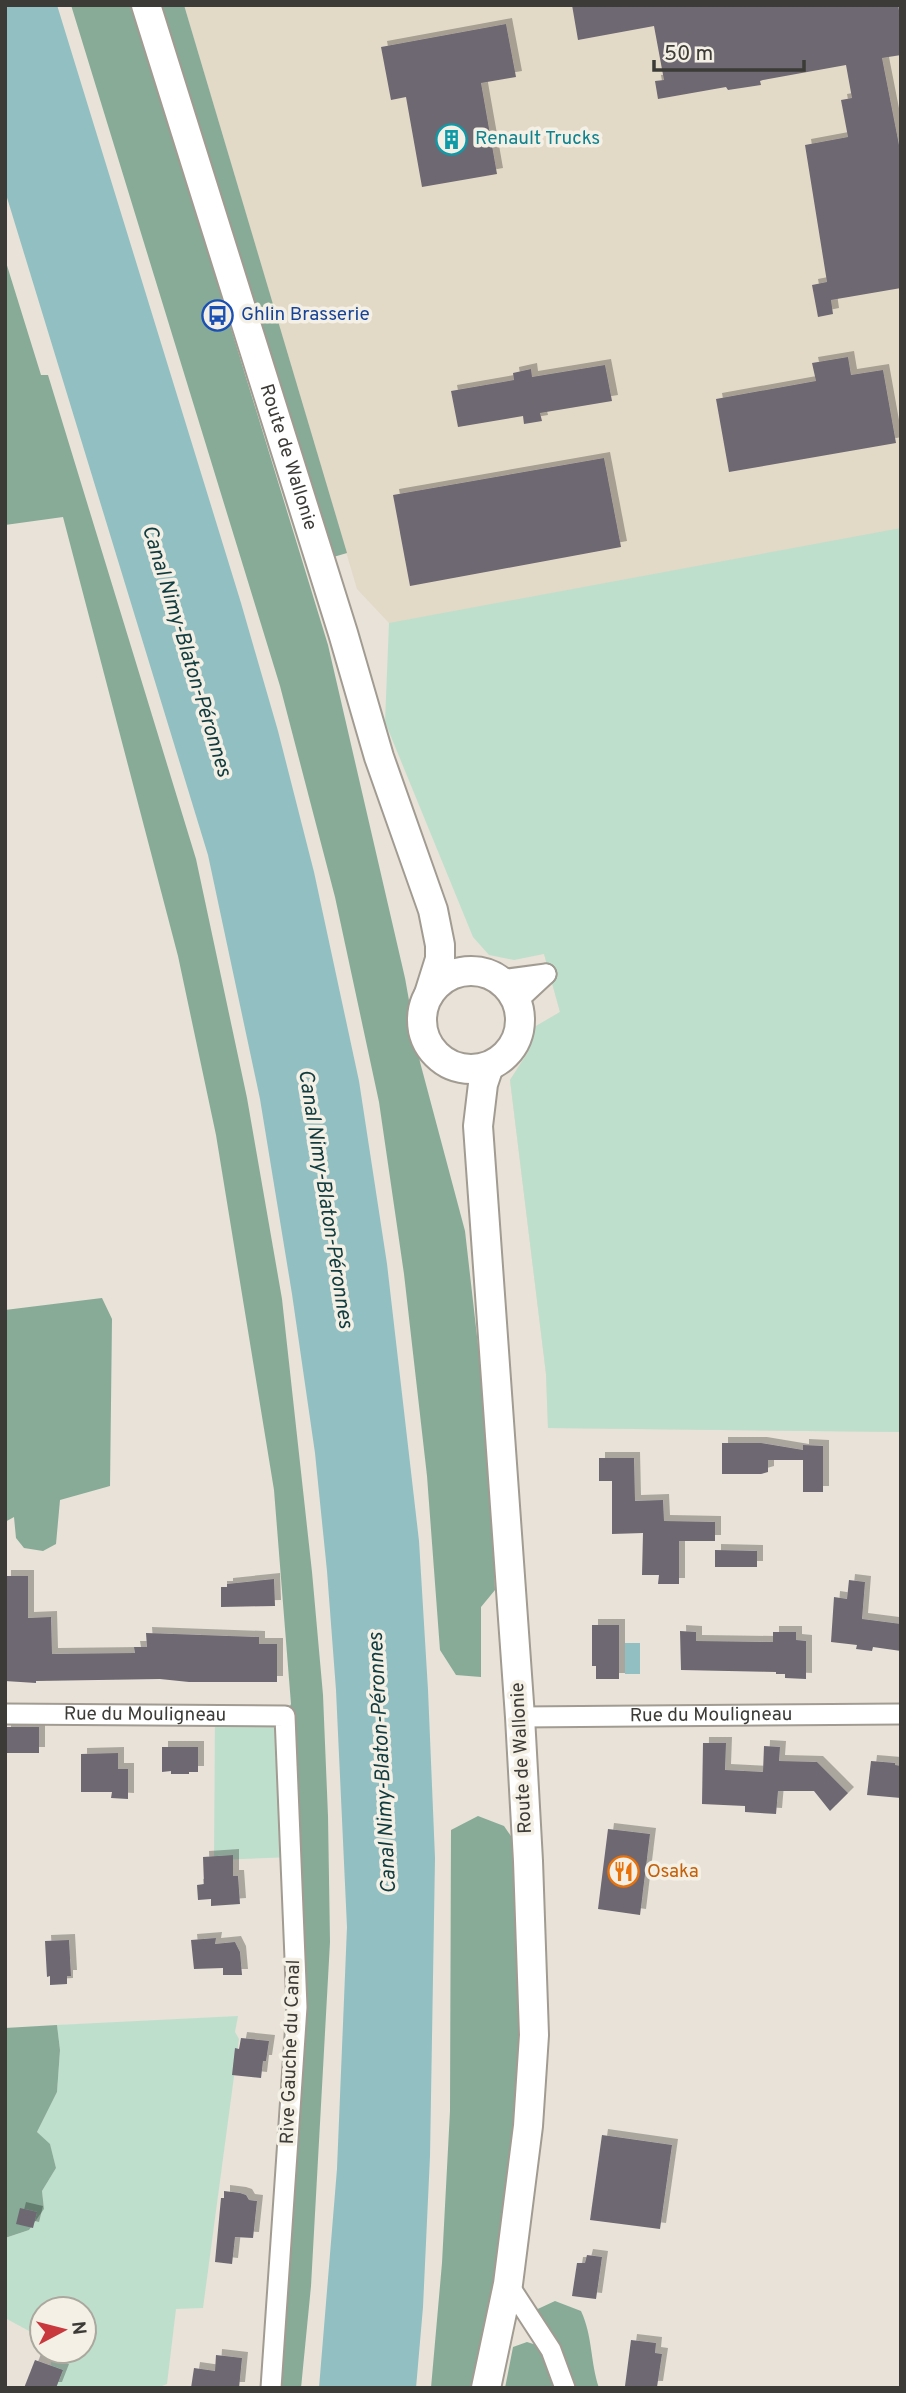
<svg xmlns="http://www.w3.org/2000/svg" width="906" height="2393" font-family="Overpass,sans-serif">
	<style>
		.built { fill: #e2d9c7 }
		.green { fill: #bfdfcd }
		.forest { fill: #87ab97 }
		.water { fill: #91bfc2 }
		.building { fill: #6e6872; filter: url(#shadow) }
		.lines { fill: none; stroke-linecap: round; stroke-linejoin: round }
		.street-casing { stroke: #a19b92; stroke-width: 23 }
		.secondary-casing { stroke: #a19b92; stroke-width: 32 }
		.street { stroke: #fff; stroke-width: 19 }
		.secondary { stroke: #fff; stroke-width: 28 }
		.labels { text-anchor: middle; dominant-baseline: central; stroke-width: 7; stroke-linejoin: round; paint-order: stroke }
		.culture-label { font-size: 19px; fill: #0d838f; stroke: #f5f0e5; text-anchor: start }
		.transit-label { font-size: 19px; fill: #164399; stroke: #f5f0e5; text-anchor: start }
		.street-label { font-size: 19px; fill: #3d3b37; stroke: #f5f0e5 }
		.food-label { font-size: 19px; fill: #c56008; stroke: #f5f0e5; text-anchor: start }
		.water-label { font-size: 21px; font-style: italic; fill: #103c3f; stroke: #f5f0e5 }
	</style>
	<defs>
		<filter id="shadow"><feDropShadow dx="6" dy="-6" stdDeviation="0" flood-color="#0004"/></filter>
	</defs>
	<rect width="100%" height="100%" fill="#e8e2d8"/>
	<path class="built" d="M184 5H901V1432L548 1428 546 1374 510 1080 528 1052 536 1026 560 1012 544 954 389 623 357 589Z"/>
	<g class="green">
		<path d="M901 528V1432L548 1428 546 1374 510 1080 528 1052 536 1026 560 1012 544 954 514 960 489 955 473 937 385 722 389 623Z"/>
		<path d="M215 1716H285L293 1857 214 1860Z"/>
		<path d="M238 2016 235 2032 239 2039 203 2308 176 2309 167 2384 157 2388H49L52 2351H84V2309H42V2338L5 2318V2238L29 2230 44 2209 42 2191 56 2168 50 2145 37 2132 57 2092 60 2050 57 2025Z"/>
	</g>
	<g class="forest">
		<path d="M71 5H132L328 645 405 978 420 1062 465 1231 490 1450 495 1590 481 1607V1677L456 1675 440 1650 427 1476 404 1274 379 1102 335 897 280 686Z"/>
		<path d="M160 5H184L347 553 330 558Z"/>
		<path d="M5 259 41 375H48L196 859 247 1098 282 1299 312 1572 323 1695 328 1816 330 1942 311 2286 301 2388H271L297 2007 285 1716 291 1704 274 1490 216 1135 178 956 63 517 5 525Z"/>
		<path d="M102 1298 112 1319 110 1486 60 1500 56 1544 43 1551 24 1548 16 1538 14 1517 5 1522V1310Z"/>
		<path d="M478 1816 504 1826 528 1861 534 2035 486 2388H431L442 2263 450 2111 451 1830Z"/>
		<path d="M57 2025 60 2050 57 2092 37 2132 50 2144 56 2168 42 2191 44 2209 29 2230 5 2238V2028Z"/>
		<path d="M555 2301 581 2311C593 2337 590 2361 599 2388H505L513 2347 527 2342 549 2349 527 2314Z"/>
	</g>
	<g class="water">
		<path d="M5 5H57L241 603 278 731 314 872 359 1081 387 1264 419 1541 428 1690 435 1858 430 2156 423 2307 416 2388H319L337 2169 347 1927 336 1690 327 1571 315 1453 292 1294 260 1099 208 855 5 191Z"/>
		<rect x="625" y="1643" width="15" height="31"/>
	</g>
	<g class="building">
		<path d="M572 5H898L901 21V55L882 58 899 145H901V288L831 300 833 314 818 317 812 285 827 282 805 145 848 137 841 100 852 98 846 65 763 80 760 81 761 85 728 90 726 87 658 99 655 81 664 80 654 26 578 40Z"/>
		<path d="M506 24 516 77 481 83 497 174 422 187 406 97 391 100 381 47Z"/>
		<path d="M848 357 851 375 883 370 896 443 729 472 716 399 816 381 812 363Z"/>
		<path d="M605 365 612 401 540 413 542 421 524 424 523 416 458 427 451 391 514 380 513 373 531 369 532 377Z"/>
		<path d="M604 458 621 547 410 586 393 495Z"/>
		<path d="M722 1443H761L803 1450V1445L823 1446V1492H803V1460H768V1472L761 1474H722Z"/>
		<path d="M599 1458H634L635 1501 663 1500 664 1521 715 1522V1541H679V1584H658L659 1575H642L643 1533 612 1534V1481H599Z"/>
		<path d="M715 1550 757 1551V1567H715Z"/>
		<path d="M5 1576H28V1618L51 1617 52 1654 135 1653 134 1647H147L146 1633 259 1637V1644H277V1682H189L160 1679 36 1681V1683L5 1681Z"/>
		<path d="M274 1579 275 1606 221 1607V1587H227V1584Z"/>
		<path d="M849 1580 865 1582 862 1619 901 1624V1651L873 1647 872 1651 856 1649 857 1645 831 1642 834 1597 847 1599Z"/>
		<path d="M592 1625H619V1679H596V1666H592Z"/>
		<path d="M680 1631 696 1632V1641L773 1642V1632H796V1640L806 1641V1679L785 1678V1674H776V1672L681 1670Z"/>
		<rect x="5" y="1727" width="34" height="26"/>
		<path d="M703 1743H726L725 1770 763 1772 764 1746 780 1747 779 1761 817 1762 848 1793 830 1811 814 1791H778L776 1814 745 1812V1806L702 1804Z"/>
		<path d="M162 1747H198V1772H189V1774H171V1771L162 1772Z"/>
		<path d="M118 1753V1769H128V1799L111 1798 112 1792H81V1754Z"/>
		<path d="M871 1761 895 1763V1765L901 1766V1798L867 1795Z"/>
		<path d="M608 1829 650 1834 640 1915 598 1909Z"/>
		<path d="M233 1855V1876H238L240 1904 211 1906V1899L198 1900 197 1885 204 1884 203 1857Z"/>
		<path d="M216 1938 215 1944 235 1942 240 1952 242 1975H223V1968L194 1969 191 1940Z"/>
		<path d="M69 1940 71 1976H67V1984L50 1985V1976L47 1977 45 1941Z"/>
		<path d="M241 2038 269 2041 266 2061H263L261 2078 232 2075 235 2048 239 2049Z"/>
		<path d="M602 2135 672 2145 660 2229 590 2220Z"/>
		<path d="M224 2191 240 2193 246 2195 249 2200 257 2201 253 2238 235 2237 232 2264 215 2262 221 2198H224Z"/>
		<path d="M20 2208 37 2212 33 2228 16 2224Z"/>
		<path d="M587 2255 602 2257 596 2299 572 2296 577 2263H585Z"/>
		<path d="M631 2340 656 2343 655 2353 662 2354 657 2387 625 2386Z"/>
		<path d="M216 2355 242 2358 239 2388H191L194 2368 215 2371Z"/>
		<path d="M35 2360 63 2370 56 2388H24Z"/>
	</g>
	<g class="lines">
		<defs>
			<g id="street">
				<path d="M500 980 546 974"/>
				<path d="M517 1001 546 974"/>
				<path id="s1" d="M5 1714 285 1716 297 2007 271 2388"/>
				<path id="s2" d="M520 1717 901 1714"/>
				<path d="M508 2284 551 2350 565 2388"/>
			</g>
			<g id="secondary">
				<path id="s3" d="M146 5 343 633 379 757 433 910 440 945V959L429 994"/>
				<circle cx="471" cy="1020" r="49"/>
				<path d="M486 2388 508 2284 528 2126 534 2035 528 1861 520 1717 478 1126 483 1084 489 1066"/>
			</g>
		</defs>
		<use href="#street" class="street-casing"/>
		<use href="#secondary" class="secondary-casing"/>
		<use href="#street" class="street"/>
		<use href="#secondary" class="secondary"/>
	</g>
	<defs>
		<symbol id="building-ring" viewBox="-11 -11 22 22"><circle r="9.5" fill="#f5f0e5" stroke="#0f9aa8" stroke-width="1.5"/><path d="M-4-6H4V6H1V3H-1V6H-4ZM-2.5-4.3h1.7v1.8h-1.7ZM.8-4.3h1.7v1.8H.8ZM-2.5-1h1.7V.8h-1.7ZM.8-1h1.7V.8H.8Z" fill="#0f9aa8"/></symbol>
		<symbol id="bus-ring" viewBox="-11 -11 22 22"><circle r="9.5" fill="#f5f0e5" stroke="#1a4fb4" stroke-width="1.5"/><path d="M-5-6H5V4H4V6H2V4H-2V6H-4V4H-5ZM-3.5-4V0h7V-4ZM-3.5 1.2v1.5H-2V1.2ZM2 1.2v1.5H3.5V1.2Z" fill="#1a4fb4"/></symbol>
		<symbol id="restaurant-ring" viewBox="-11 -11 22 22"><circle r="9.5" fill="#f5f0e5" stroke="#e8710a" stroke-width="1.5"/><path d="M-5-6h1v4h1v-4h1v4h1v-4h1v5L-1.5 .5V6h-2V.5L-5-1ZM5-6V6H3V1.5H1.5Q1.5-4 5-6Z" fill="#e8710a"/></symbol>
	</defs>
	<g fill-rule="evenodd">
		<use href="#building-ring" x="434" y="122" width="35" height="35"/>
		<use href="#bus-ring" x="200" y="298" width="35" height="35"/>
		<use href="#restaurant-ring" x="606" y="1854" width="35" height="35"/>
	</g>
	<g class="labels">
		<g class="culture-label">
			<text x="475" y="139">Renault Trucks</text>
		</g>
		<g class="transit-label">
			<text x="241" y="315">Ghlin Brasserie</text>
		</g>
		<g class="street-label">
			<text stroke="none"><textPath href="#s3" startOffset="474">Route de Wallonie</textPath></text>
			<text stroke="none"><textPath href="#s1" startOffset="140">Rue du Mouligneau</textPath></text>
			<text stroke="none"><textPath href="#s2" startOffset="191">Rue du Mouligneau</textPath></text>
			<text transform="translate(522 1758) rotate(-93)">Route de Wallonie</text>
			<text transform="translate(291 2052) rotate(-88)">Rive Gauche du Canal</text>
		</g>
		<g class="food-label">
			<text x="647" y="1872">Osaka</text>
		</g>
		<g class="water-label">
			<text transform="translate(186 651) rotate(73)">Canal Nimy-Blaton-Péronnes</text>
			<text transform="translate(325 1199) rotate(81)">Canal Nimy-Blaton-Péronnes</text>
			<text transform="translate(383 1763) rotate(-93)">Canal Nimy-Blaton-Péronnes</text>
		</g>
	</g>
	<rect width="906" height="2393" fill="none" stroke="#3d3b37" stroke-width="14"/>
	<g transform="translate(63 2330) rotate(83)"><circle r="33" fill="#f5f0e5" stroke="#aba89f" stroke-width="2"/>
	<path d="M0-5L12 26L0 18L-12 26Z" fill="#c8383d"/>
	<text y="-10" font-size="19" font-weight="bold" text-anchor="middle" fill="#3d3b37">N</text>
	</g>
	<path d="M654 60v10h150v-10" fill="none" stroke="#3d3b37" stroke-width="3.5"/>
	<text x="664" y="60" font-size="21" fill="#3d3b37" stroke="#f5f0e5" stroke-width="5" paint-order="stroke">50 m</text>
</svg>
